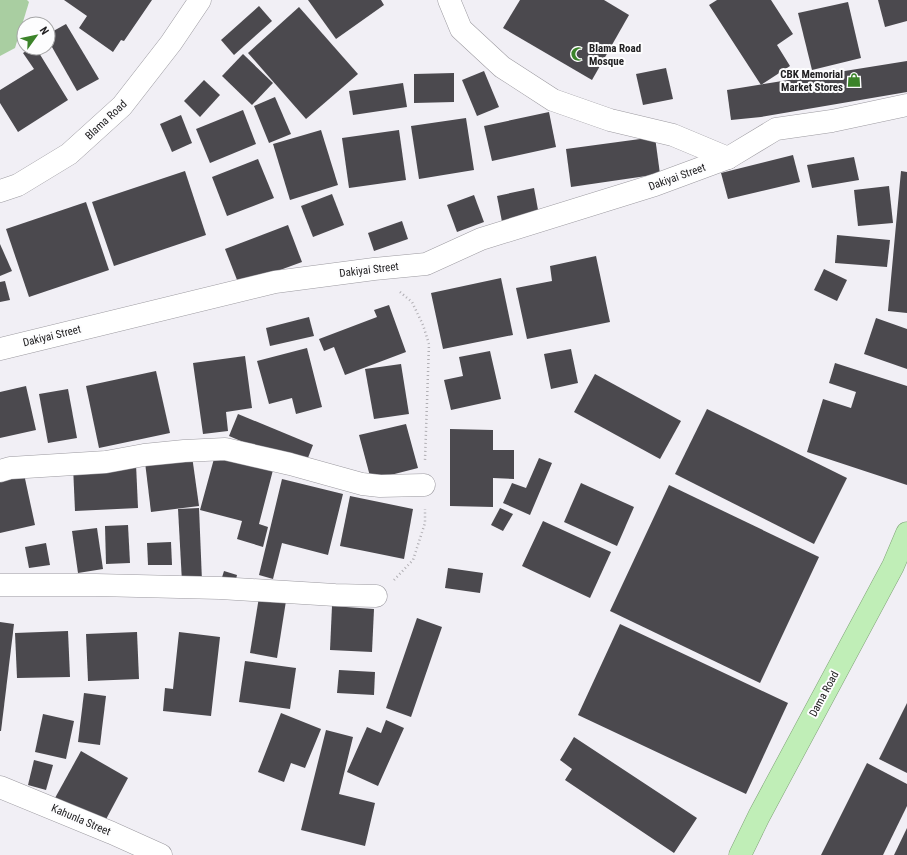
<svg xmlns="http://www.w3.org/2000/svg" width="907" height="855" font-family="'Roboto Condensed',sans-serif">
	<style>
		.green { fill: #a9cea1 }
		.building { fill: #4b494e }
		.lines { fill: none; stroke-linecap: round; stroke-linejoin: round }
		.minor-casing { stroke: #9c9aa0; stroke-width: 23 }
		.tertiary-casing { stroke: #9c9aa0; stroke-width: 23 }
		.trunk-casing { stroke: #7fa377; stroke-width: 23 }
		.path { stroke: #b0aeb3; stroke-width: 2.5; stroke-dasharray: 1 3; stroke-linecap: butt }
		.minor { stroke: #fff; stroke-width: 22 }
		.tertiary { stroke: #fff; stroke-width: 22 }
		.trunk { stroke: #c0eeb7; stroke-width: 22 }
		.labels { text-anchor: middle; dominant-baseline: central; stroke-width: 4; stroke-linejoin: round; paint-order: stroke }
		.poi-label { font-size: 11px; font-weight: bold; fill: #212022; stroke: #fdfdfe; text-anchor: start }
		.street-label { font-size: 11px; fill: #212022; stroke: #fdfdfe }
	</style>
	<rect width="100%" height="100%" fill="#f1eff5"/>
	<path class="green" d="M0 0H27L29 2 15 48 0 56Z"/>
	<g class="building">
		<path d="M64 0H152L124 41 121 40 113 52 79 28 87 16Z"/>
		<path d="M308 0H381L384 5 336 39Z"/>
		<path d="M520 0H604L629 15 592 80 503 28Z"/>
		<path d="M717 0H771L793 34 777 45 790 66 761 85 709 5Z"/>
		<path d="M878 0H907V21L885 27Z"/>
		<path d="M848 2 861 58 812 70 798 13Z"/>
		<path d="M259 6 272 21 234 55 221 40Z"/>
		<path d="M299 7 358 74 306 119 248 53Z"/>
		<path d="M66 24 99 79 77 91 48 40V34Z"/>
		<path d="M31 48H36L68 100 18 132 0 103V90L34 69 23 53Z"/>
		<path d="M243 54 273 83 252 105 222 76Z"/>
		<path d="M907 61V92L761 117 731 120 727 90Z"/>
		<path d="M666 68 673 99 643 105 636 74Z"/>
		<path d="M484 71 499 107 477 116 462 80Z"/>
		<path d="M454 73V102L414 103V74Z"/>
		<path d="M204 80 220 95 200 117 184 101Z"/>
		<path d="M403 83 407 107 353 115 349 91Z"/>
		<path d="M275 97 291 134 269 143 254 106Z"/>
		<path d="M243 110 256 144 210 163 196 129Z"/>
		<path d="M549 112 556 147 492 161 484 126Z"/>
		<path d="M181 115 192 143 172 152 160 124Z"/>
		<path d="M466 118 474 170 419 179 411 126Z"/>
		<path d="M321 130 338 185 290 200 273 144Z"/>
		<path d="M399 130 406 180 349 188 342 138Z"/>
		<path d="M655 137 660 174 571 187 566 149Z"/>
		<path d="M793 155 800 182 728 199 721 173Z"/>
		<path d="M854 157 859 180 812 188 807 165Z"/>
		<path d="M258 159 274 198 227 216 212 177Z"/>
		<path d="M185 171 206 235 114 266 92 202Z"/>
		<path d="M901 171 907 172V313L888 311Z"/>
		<path d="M889 186 893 223 858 226 854 190Z"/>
		<path d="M534 188 539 215 502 222 497 196Z"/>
		<path d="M332 194 344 225 313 237 301 206Z"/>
		<path d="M474 195 484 222 457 232 447 205Z"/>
		<path d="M86 202 109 270 29 297 6 229Z"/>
		<path d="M402 221 408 239 374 251 368 233Z"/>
		<path d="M288 225 302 262 239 285 225 249Z"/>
		<path d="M837 235 890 240 887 267 835 263Z"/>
		<path d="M0 244 12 271 0 276Z"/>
		<path d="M596 256 610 322 527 339 516 288 552 281 550 266Z"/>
		<path d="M824 269 847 280 837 301 814 290Z"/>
		<path d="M501 278 513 335 443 349 431 293Z"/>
		<path d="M5 281 10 300 0 302V282Z"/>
		<path d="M389 305 406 352 345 375 334 347 324 351 319 339 377 317 374 310Z"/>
		<path d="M309 317 314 336 270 346 266 328Z"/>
		<path d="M876 318 907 329V369L864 354Z"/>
		<path d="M307 348 322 407 296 414 292 398 269 404 257 361Z"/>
		<path d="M571 349 578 383 551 389 544 354Z"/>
		<path d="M490 351 501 399 451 410 444 380 463 376 459 357Z"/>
		<path d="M245 356 252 408 226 412 228 431 203 434 193 363Z"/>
		<path d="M835 363 907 386V485L807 452 823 399 851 408 856 392 829 383Z"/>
		<path d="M401 364 409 414 374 419 365 369Z"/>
		<path d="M156 371 170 433 99 448 86 386Z"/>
		<path d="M595 374 681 421 660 459 574 412Z"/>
		<path d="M26 386 36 430 0 438V392Z"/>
		<path d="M68 389 77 438 48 443 39 394Z"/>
		<path d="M707 409 847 478 814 544 675 474Z"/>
		<path d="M238 414 313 445 304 468 229 436Z"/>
		<path d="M406 424 418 468 371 480 359 435Z"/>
		<path d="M450 429 493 430V450H514V479L493 478V507L450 506Z"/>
		<path d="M215 455 273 470 259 524 268 527 263 547 237 539 242 521 200 510Z"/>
		<path d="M192 456 199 506 151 512 145 462Z"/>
		<path d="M539 458 552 463 530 515 503 503 512 483 526 488Z"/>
		<path d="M136 464 138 508 75 511 73 466Z"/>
		<path d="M24 474 35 525 0 533V479Z"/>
		<path d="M282 479 343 494 328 555 282 543 273 579 259 575Z"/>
		<path d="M581 483 634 507 617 546 564 522Z"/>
		<path d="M669 485 819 557 760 683 610 611Z"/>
		<path d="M350 496 413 509 404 559 340 546Z"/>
		<path d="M199 508 202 581 182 582 178 509Z"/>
		<path d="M500 508 513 514 503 531 491 525Z"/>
		<path d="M543 521 611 552 590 598 522 566Z"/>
		<path d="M128 525 130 563 106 564 105 526Z"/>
		<path d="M97 528 103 569 78 573 72 531Z"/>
		<path d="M171 542 172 565H148L147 543Z"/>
		<path d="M46 543 50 565 29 568 25 547Z"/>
		<path d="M448 568 483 573 480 593 445 588Z"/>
		<path d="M224 571 237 575 234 588 220 584Z"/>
		<path d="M259 597 286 601 277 658 250 653Z"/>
		<path d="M332 606 374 609 372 652 330 650Z"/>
		<path d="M417 618 442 627 411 717 386 708Z"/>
		<path d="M0 622 14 624 1 731H0Z"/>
		<path d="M620 624 788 703 746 794 578 715Z"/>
		<path d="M68 631 70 677 17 678 15 633Z"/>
		<path d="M137 632 139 679 88 681 86 634Z"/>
		<path d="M179 632 220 637 211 716 163 711 165 688 173 689Z"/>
		<path d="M245 661 296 668 290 709 239 702Z"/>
		<path d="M339 670 375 672 374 695 337 693Z"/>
		<path d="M84 693 106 696 100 745 78 742Z"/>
		<path d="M907 703V773L879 759Z"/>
		<path d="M281 713 321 729 305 768 291 763 284 782 258 772Z"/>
		<path d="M43 714 74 721 66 759 35 752Z"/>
		<path d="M386 720 404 728 378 786 347 772 367 727 381 733Z"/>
		<path d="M326 730 353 737 339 794 375 803 365 846 301 830Z"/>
		<path d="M574 737 697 818 674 853 565 780 572 769 560 760Z"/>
		<path d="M81 751 128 778 103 825 55 798Z"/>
		<path d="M34 760 53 765 46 790 28 785Z"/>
		<path d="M867 763 907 784V806L883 855H821Z"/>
		<path d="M907 828V855H894Z"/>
	</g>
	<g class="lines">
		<defs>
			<g id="minor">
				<path d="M449 0 461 29 502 67 553 100 610 120 673 135 728 158"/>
				<path d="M0 349 275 282 374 269 426 264 481 239 655 185 728 158 776 129 832 121 907 105"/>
				<path d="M0 471 10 468 106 462 144 455 184 451 225 449 290 464 362 484 380 486 424 485"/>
				<path d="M0 585H96L220 588 335 595 376 596"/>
				<path d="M0 787 112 833 161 855"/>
			</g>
			<path id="tertiary" d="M0 191 18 185 69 154 122 106 171 43 200 0"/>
			<path id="trunk" d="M740 855 759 816 893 566 907 533"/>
		</defs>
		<use href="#minor" class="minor-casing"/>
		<use href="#tertiary" class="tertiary-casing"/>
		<use href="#trunk" class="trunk-casing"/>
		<g class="path">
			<path d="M400 292 412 302 423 325 429 344 425 460"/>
			<path d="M394 580 413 560 425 523V509"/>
		</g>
		<use href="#minor" class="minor"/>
		<use href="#tertiary" class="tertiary"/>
		<use href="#trunk" class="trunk"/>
	</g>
	<defs>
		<symbol id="mosque-bare" viewBox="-9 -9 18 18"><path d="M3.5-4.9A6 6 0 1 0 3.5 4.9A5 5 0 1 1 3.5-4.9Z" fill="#3b8329" stroke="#fdfdfe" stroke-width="2.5" paint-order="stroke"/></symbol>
		<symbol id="shop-bare" viewBox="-9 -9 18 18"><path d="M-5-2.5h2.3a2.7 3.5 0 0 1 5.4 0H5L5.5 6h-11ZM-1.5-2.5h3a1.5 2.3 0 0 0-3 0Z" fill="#3b8329" stroke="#fdfdfe" stroke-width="2.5" paint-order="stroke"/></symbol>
	</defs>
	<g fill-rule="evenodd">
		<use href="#mosque-bare" x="568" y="44" width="20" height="20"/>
		<use href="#shop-bare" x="844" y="70" width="20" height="20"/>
	</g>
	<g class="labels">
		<g class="poi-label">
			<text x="589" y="48">Blama Road<tspan x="589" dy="13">Mosque</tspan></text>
			<text x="843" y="74" text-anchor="end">CBK Memorial<tspan x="843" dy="13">Market Stores</tspan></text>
		</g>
		<g class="street-label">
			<text transform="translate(106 120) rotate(-43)">Blama Road</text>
			<text transform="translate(677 177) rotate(-20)">Dakiyai Street</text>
			<text transform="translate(369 270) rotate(-7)">Dakiyai Street</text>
			<text transform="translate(52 336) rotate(-14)">Dakiyai Street</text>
			<text transform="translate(824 694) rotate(-62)">Dama Road</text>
			<text transform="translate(81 820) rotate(23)">Kahunla Street</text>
		</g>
	</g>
	<g transform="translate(36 36) rotate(57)"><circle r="19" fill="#fdfdfe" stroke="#a5a5a6"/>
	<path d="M0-3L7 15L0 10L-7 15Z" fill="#3b8329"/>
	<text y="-6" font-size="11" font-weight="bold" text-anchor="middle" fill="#212022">N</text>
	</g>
</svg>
